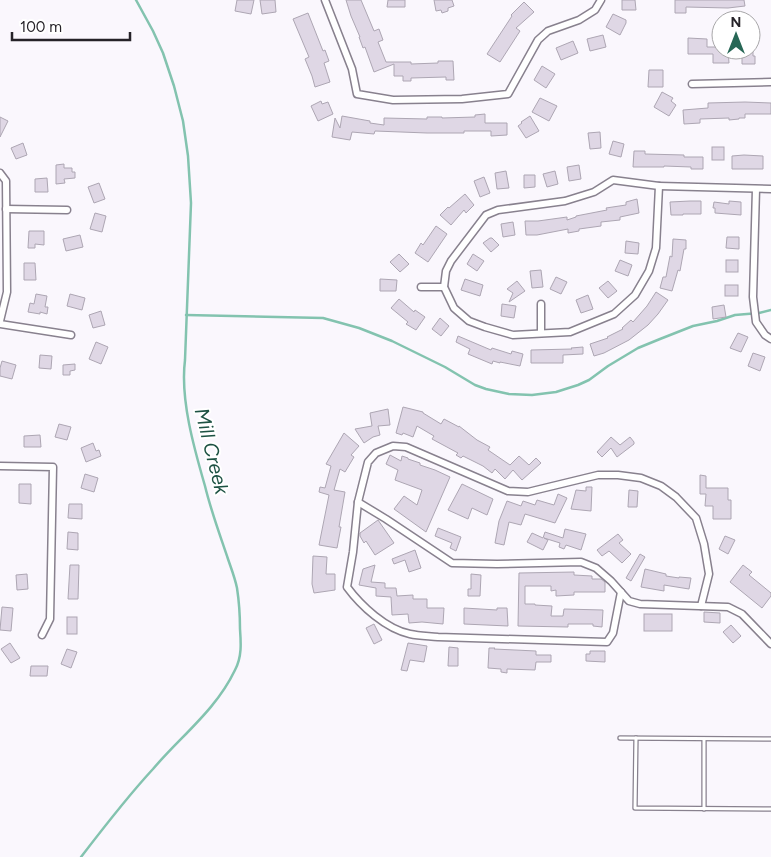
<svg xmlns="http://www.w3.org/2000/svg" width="771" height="857" font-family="Figtree,sans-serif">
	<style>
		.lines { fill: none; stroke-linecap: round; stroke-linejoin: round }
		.stream { stroke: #83c3af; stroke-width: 2.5 }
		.building { fill: #dfd7e5; stroke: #ada6b3 }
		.lane-casing { stroke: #88818e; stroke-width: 5.5 }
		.street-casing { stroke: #88818e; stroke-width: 9 }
		.lane { stroke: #fff; stroke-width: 3 }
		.street { stroke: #fff; stroke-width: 6 }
		.labels { text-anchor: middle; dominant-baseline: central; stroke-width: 4; stroke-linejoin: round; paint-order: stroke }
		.water-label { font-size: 20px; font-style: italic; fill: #1d5243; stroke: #fff }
	</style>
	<rect width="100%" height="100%" fill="#faf7fd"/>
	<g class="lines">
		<g class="stream">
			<path d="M186 315 323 318 359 328 392 341 445 367 475 385 486 389 509 394 532 395 556 392 578 385 589 380 608 366 638 348 660 339 693 326 717 321 735 315 759 313 771 310"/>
			<path d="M81 857C104 827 127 797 153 769 181 736 216 710 235 670 242 657 241 643 240 629 240 615 239 601 237 588 235 578 231 568 228 559 220 535 211 511 205 486 194 448 180 399 185 360L191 203 188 156 183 121 174 86 163 53 153 31 136 0"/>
		</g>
	</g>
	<g class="building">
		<path d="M237 0H254L251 14 235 11Z"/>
		<path d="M260 0H275L276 12 262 14Z"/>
		<path d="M346 0H361L374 31 379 29 383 40 378 42 386 62H411V64L438 63V61H453L454 80H446V77L411 78V81H403V76H394V64L374 72 365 47 363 48 359 37H360L351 16Z"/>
		<path d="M388 0H405V7H387Z"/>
		<path d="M434 0H452L454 6 448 8V11L442 13 441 10 436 11Z"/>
		<path d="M622 0H635L636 10H622Z"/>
		<path d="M675 0H744L745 6 728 8 686 7V13H675Z"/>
		<path d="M524 2 534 12 516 28 520 31 500 62 487 54 512 16 511 15Z"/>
		<path d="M308 13 323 51 325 50 329 61 324 63 330 82 315 87 312 76 305 59 309 57 293 19Z"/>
		<path d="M613 14 626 20V23L620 35 606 27Z"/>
		<path d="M603 35 606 47 590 51 587 39Z"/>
		<path d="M688 38 707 39V47H721V50H728L729 63H713V54H688Z"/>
		<path d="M573 41 578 53 561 60 556 48Z"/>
		<path d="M742 50H753V56H755V64H742Z"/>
		<path d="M542 66 555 74 546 88 534 80Z"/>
		<path d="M649 70H663V87H648Z"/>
		<path d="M662 92 673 98 671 101 676 105 669 116 654 107Z"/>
		<path d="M540 98 557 106 549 121 532 112Z"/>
		<path d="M321 101 322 104 328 102 333 114 318 121 311 106Z"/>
		<path d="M745 102 771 103V114H745V118H739V119L729 120V118L700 119V123L684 124 683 110 708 108V103Z"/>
		<path d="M485 114V123H507V135L491 136V131H464V133H427L375 131 374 134 352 132 350 140 332 137 335 118 340 128 342 116 370 121V123L384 125V118L427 119V117H442V118L475 117V115Z"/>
		<path d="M530 116 539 131 526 138 518 126 522 123 521 122Z"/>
		<path d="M0 117 8 121 0 137Z"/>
		<path d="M600 132 601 148 590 149 588 133Z"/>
		<path d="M613 141 624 144 621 157 609 154Z"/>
		<path d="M23 143 27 155 16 159 11 148Z"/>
		<rect x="712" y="147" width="12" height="13"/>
		<path d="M634 151H645V154L684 155V157H703V169H691V167L664 166V167H633Z"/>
		<path d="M744 155 763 156V169H732V156Z"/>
		<path d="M64 164V168H72V172H75V178L64 179 65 183 56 184V165Z"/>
		<path d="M579 165 581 179 569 181 567 167Z"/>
		<path d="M506 171 509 188 497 189 495 173Z"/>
		<path d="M555 171 558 184 547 187 543 174Z"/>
		<path d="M524 175H535V187L524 188Z"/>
		<path d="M484 177 490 193 480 197 474 181Z"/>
		<path d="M47 178 48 192H35V179Z"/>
		<path d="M99 183 105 199 94 203 88 187Z"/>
		<path d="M465 194 474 205 466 213 464 210 451 225 440 215 448 207 449 208Z"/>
		<path d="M637 199 639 213 620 217V220L601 222V226L579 229V231L568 233V229L537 235H526L525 221H538L567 217V220L576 217V216L607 210 606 208 626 205V202Z"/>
		<path d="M690 201H701V214H683V215H671L670 202Z"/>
		<path d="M729 201 741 202V215L715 213V208H713L714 202 729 204Z"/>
		<path d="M95 213 106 216 102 232 90 229Z"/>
		<path d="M513 222 515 235 503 237 501 224Z"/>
		<path d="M436 226 447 234 428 262 415 253 421 243 423 245Z"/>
		<path d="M29 231H44V245L35 244V248H28Z"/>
		<path d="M80 235 83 247 66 251 63 239Z"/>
		<path d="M727 237H739V249L726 248Z"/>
		<path d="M490 238H492L499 245 491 252 483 243Z"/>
		<path d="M673 239 686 240V249H684L680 271 678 270 672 291 660 288 663 277H666L670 256 672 257Z"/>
		<path d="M626 241 639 243 638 254 625 253Z"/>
		<path d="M399 254 409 264 400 272 390 262Z"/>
		<path d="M473 254 484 261 477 271 467 264Z"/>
		<path d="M620 260 632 265 628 276 615 271Z"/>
		<rect x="726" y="260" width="12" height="12"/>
		<path d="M24 263H35L36 280H24Z"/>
		<path d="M541 270 543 287 532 288 530 271Z"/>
		<path d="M556 277 567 282 561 294 550 289Z"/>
		<path d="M380 279 397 280 396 291H380Z"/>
		<path d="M465 279 483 285 480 296 461 290Z"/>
		<path d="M517 281 525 291 509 302 513 293 507 289Z"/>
		<path d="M608 281 617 291 608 298 599 288Z"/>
		<rect x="725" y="285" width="13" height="11"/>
		<path d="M656 292 668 300 658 314 648 325 629 340 604 353 594 356 590 344 608 338 607 337 623 329 622 328 631 320 633 322 647 306Z"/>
		<path d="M36 294 47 296 45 307H48L47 314 40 312V314L28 312 30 303 34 304Z"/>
		<path d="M70 294 85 298 82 310 67 306Z"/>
		<path d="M588 295 593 309 581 313 576 300Z"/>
		<path d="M399 299 414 312 415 310 425 317 416 330 406 324 408 322 391 308Z"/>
		<path d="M502 304 516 306 514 318 501 316Z"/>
		<path d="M724 305 726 317 713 319 712 307Z"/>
		<path d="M101 311 105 325 93 328 89 315Z"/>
		<path d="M440 318 449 326 441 336 432 329Z"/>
		<path d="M738 333 748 337 741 352 730 348Z"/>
		<path d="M458 336 491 350 492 348 511 354 512 351 523 354 520 366 500 362V363L493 361 492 364 468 354 470 349 456 342Z"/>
		<path d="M96 342 108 347 101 364 89 359Z"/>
		<path d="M583 347V354L563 355V363H531V350L572 349 571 348Z"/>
		<path d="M753 353 765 357 760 371 748 366Z"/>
		<path d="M40 355 52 356 51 369 39 368Z"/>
		<path d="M2 361 16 365 12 379 0 376V368Z"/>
		<path d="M75 364V370L70 371V375H63V365Z"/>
		<path d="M403 407 423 412V413L441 424 444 419 459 427V426L477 440 490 447 488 450 510 465 519 456 529 465 536 458 541 463 522 480 513 470 505 479 495 469 492 473 483 466 463 456 461 458 456 455 458 453 432 439 434 436 417 426 413 437 403 433 402 435 396 433Z"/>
		<path d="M388 409 390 425 378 426 380 435 373 437 364 443 355 429 372 426 370 413Z"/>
		<path d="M59 424 71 427 67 440 55 437Z"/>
		<path d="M344 433 359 446 351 455 354 457 345 472 340 469 334 490 345 492 339 527H341L337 548 319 545 329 495 319 492 320 487 325 488 331 466 326 464Z"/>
		<path d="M40 435 41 447H24V436Z"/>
		<path d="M611 437 620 445 630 437 634 442V444L617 457 611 448 602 457 597 452Z"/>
		<path d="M93 443 96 451 99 450 101 456 86 462 81 448Z"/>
		<path d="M390 455 401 461 402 456 408 458V459L420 463V465L435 470 450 477 426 532 394 509 404 496 417 505 422 490 395 480 398 470 386 464Z"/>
		<path d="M85 474 98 478 94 492 81 488Z"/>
		<path d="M700 475 706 476V488H728V500H731V519H713V506H705L706 494H700Z"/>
		<path d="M19 484H31V504L19 503Z"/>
		<path d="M462 484 493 499 487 515 472 508 468 519 448 510Z"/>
		<path d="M586 487H592L591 511 571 509 576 490 586 491Z"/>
		<path d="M629 490 638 491 637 507H628Z"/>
		<path d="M558 494 567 498 555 523 525 514 521 525 509 522 504 545 495 543 499 521 507 501 521 506 523 501 535 505 537 500 554 505Z"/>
		<path d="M69 504H82V519L68 518Z"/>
		<path d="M378 520 394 543 375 555 366 541 364 543 360 536V533Z"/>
		<path d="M438 528 461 537 456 551 450 548 452 543 435 536Z"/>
		<path d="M565 529 586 534 581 550 566 545 564 549 559 547 560 543 544 538 548 540 543 550 527 542 532 533 543 538 545 532 563 538Z"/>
		<path d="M68 532 78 533V550L67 549Z"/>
		<path d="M618 534 623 540 619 543 631 554 622 563 609 551 602 556 597 550Z"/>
		<path d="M725 536 735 540 728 554 719 549Z"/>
		<path d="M415 550 421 568 409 572 405 560 394 564 392 559Z"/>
		<path d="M640 554 645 557 631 581 626 578Z"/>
		<path d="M313 556 327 557 326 574H335V590L314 593 312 584Z"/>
		<path d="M70 565H79L78 599H68Z"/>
		<path d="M375 565 371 582 385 583V588H396L397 596 413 595V599H427V608H444L443 624 422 622 409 623 408 614 392 615 391 597 376 596V588L359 585 363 569Z"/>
		<path d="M743 565 752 572 749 575 771 593V596L762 608 730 582Z"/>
		<path d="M645 569 666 574V576L679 578V577L691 578 689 589 664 585V591L641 587Z"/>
		<path d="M574 572V575L592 576V579H601L605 582V592H574V595L556 596V590L551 591V586H525V604H535V605L552 606 551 616H563L564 609 603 610 602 627 593 626V624H568V627L518 626 519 573Z"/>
		<path d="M27 574 28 589 17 590 16 575Z"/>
		<path d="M471 574 481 575 480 596H468V589H471Z"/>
		<path d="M2 607 13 608 11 631 0 630Z"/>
		<path d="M464 608 497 610V608H507L508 626 464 624Z"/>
		<path d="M704 612 720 613V623L704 622Z"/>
		<rect x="644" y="614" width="28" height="17"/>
		<rect x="67" y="617" width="10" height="17"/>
		<path d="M374 624 382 640 374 644 366 628Z"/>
		<path d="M731 625 741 636 733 643 723 632Z"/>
		<path d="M10 643 20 658 11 663 1 649Z"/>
		<path d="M408 643 427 646 424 662 410 660 407 671 401 670Z"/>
		<path d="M449 647 458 648V666H448Z"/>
		<path d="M489 648H495L494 649 536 651V655H551V662H536L535 670 507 669V673L501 672V669L488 668Z"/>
		<path d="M67 649 77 652 71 668 61 664Z"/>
		<path d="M590 651H605V662L586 661V654H590Z"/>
		<path d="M31 666H48L47 676H30Z"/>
	</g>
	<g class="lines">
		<defs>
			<g id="lane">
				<path d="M620 738 771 739"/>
				<path d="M636 738 635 808 771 809"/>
				<path d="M704 739V809"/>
			</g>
			<g id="street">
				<path d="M325 0 352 69 357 94 393 100 462 99 508 94 538 40 548 31 579 20 595 10 601 0"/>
				<path d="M692 84 771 82"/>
				<path d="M0 173 6 181 7 292 0 321"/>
				<path d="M613 180 659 186 656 248 649 271 635 295 614 314 570 332 513 335 485 327 469 321 454 308 444 287 446 271 451 261 486 215 498 210 565 201 594 192Z"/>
				<path d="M659 186 771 189"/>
				<path d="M756 189 753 297 756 322 765 335 771 339"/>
				<path d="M6 209 67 210"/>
				<path d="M421 287H444"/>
				<path d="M541 304V333"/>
				<path d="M0 324 71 335"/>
				<path d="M0 466 53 467 50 619 42 635"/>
				<path d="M358 502 386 519 452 563 497 564 581 562 596 568 611 581 629 601 640 604 728 607 742 614 771 644"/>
				<path d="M621 592 613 633 607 642 438 637C429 636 419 636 410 634 386 629 361 606 347 587L353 552 358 502 368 462 376 453 393 446 406 447 508 491 528 492 598 475H618L641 478 661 486 676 497 696 518 704 544 709 574 701 606"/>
			</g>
		</defs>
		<use href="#lane" class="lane-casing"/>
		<use href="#street" class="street-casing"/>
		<use href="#lane" class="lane"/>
		<use href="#street" class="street"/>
	</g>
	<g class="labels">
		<g class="water-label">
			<text transform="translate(212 451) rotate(76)">Mill Creek</text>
		</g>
	</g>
	<g transform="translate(736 35)"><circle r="24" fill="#ffffff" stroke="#a8a7a9"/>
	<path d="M0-4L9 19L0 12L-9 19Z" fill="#276756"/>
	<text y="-8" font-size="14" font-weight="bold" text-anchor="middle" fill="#252228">N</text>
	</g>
	<path d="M12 32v8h118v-8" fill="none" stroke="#252228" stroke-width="2.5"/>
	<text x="20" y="32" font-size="15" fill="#252228" stroke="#ffffff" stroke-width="4" paint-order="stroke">100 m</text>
</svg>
